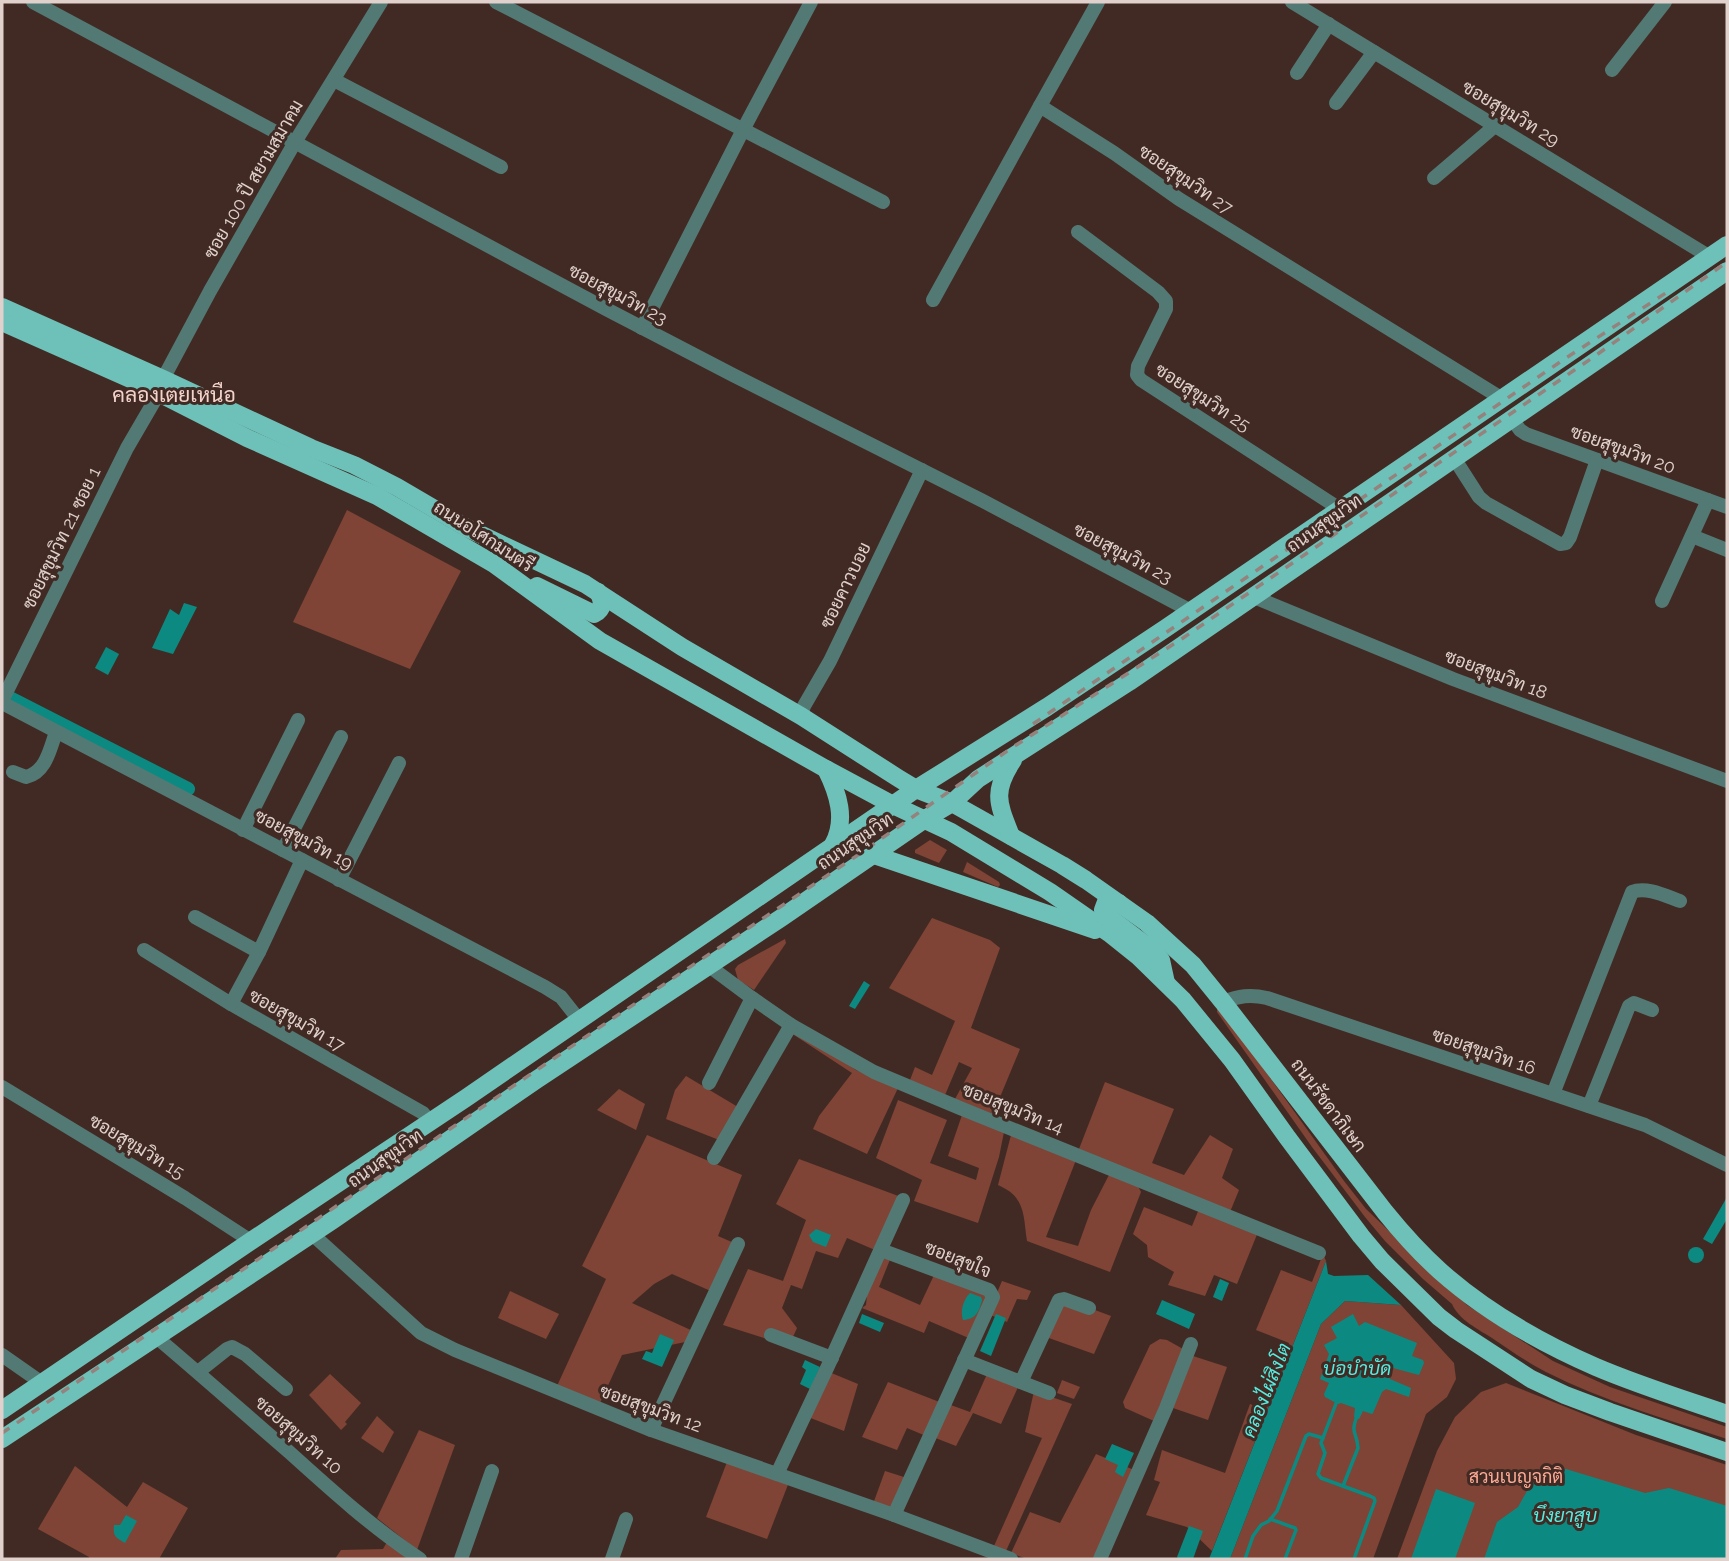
<svg xmlns="http://www.w3.org/2000/svg" width="1729" height="1561" font-family="Raleway,Sarabun,sans-serif">
	<style>
		.green { fill: #7f4435 }
		.water { fill: #0c8a82 }
		.lines { fill: none; stroke-linecap: round; stroke-linejoin: round }
		.stream { stroke: #0c8a82; stroke-width: 3.5 }
		.canal { stroke: #0c8a82; stroke-width: 14 }
		.street { stroke: #537975; stroke-width: 14 }
		.primary { stroke: #6dc1b9; stroke-width: 18 }
		.rail { stroke: #95827d; stroke-width: 3.5; stroke-dasharray: 9 9; stroke-linecap: butt }
		.labels { text-anchor: middle; dominant-baseline: central; stroke-width: 6; stroke-linejoin: round; paint-order: stroke }
		.street-label { font-size: 18px; fill: #e0d1cc; stroke: #422a24 }
		.park-label { font-size: 18px; fill: #fcaa95; stroke: #422a24 }
		.water-label { font-size: 19px; font-style: italic; fill: #55ede1; stroke: #422a24 }
		.quarter-label { font-size: 21px; fill: #f3d4cb; stroke: #422a24 }
	</style>
	<rect width="100%" height="100%" fill="#422a24"/>
	<g class="green">
		<path d="M347 510 461 571 410 669 293 622Z"/>
		<path d="M930 840 947 850 939 863 915 853V850Z"/>
		<path d="M967 862 999 882 1000 885 998 887 963 872Z"/>
		<path d="M932 918 990 940 1000 948 971 1028 1020 1049 993 1114 955 1099 972 1068 959 1062 945 1095 910 1080 915 1067 932 1075 955 1021 889 988Z"/>
		<path d="M785 939 786 943 754 990 738 980 735 969 738 965Z"/>
		<path d="M1217 1007 1223 1012 1344 1181 1366 1209 1467 1305 1553 1361 1610 1387 1727 1427V1439C1666 1419 1604 1401 1546 1372 1528 1363 1510 1350 1492 1338 1478 1329 1459 1320 1452 1304L1423 1279 1385 1241 1365 1217 1312 1147 1217 1012Z"/>
		<path d="M794 1029 856 1070 898 1088 867 1154 813 1129 819 1116 852 1073 791 1033Z"/>
		<path d="M686 1076 738 1107 719 1140 666 1119 675 1090Z"/>
		<path d="M1105 1082 1174 1109 1152 1163 1184 1175 1210 1135 1233 1149 1222 1178 1239 1190 1230 1212 1079 1149Z"/>
		<path d="M619 1089 645 1104 636 1130 597 1110Z"/>
		<path d="M898 1100 947 1120 930 1163 976 1180 979 1168 948 1156 962 1115 1004 1132 999 1157 978 1223 914 1201 922 1180 876 1158Z"/>
		<path d="M647 1135 742 1175 718 1236 734 1243 713 1292 672 1274 654 1284 632 1303 695 1332 690 1341 622 1355 600 1403 557 1386 606 1279 582 1266Z"/>
		<path d="M1011 1135 1076 1160 1046 1237 1078 1246 1091 1210 1110 1173 1137 1184 1141 1192 1110 1272 1027 1241C1023 1215 1026 1197 998 1185Z"/>
		<path d="M799 1159 901 1197 875 1250 847 1238 838 1258 816 1251 802 1289 791 1285 782 1308 797 1328 792 1339 770 1340 723 1325 748 1269 783 1281 806 1220 776 1204Z"/>
		<path d="M1144 1207 1192 1226 1199 1209 1258 1232 1237 1284 1214 1275 1205 1296 1168 1285 1174 1272 1148 1257 1147 1245 1133 1234Z"/>
		<path d="M1323 1254 1326 1261 1212 1551 1187 1527 1146 1515 1160 1482 1154 1480 1162 1450 1225 1473 1250 1404 1263 1409 1289 1343 1256 1330 1281 1270 1312 1282Z"/>
		<path d="M883 1256 891 1257 879 1287 920 1305 935 1273 986 1292 989 1299 971 1339 929 1321 924 1333 862 1308 866 1305 867 1295Z"/>
		<path d="M1002 1281 1031 1291 1027 1300 1017 1299 1007 1322 988 1314Z"/>
		<path d="M510 1291 559 1314 546 1339 498 1318Z"/>
		<path d="M1345 1301 1401 1305 1454 1363 1456 1379 1447 1397 1426 1414 1373 1559H1230L1321 1324Z"/>
		<path d="M1058 1305 1095 1310 1111 1316 1094 1354 1046 1337Z"/>
		<path d="M1160 1339 1167 1340 1183 1349 1154 1421 1125 1408 1123 1402 1150 1345Z"/>
		<path d="M1193 1356 1227 1367 1208 1420 1173 1408Z"/>
		<path d="M829 1372 858 1384 844 1431 808 1417Z"/>
		<path d="M330 1374 361 1403 345 1422 347 1424 341 1430 309 1395Z"/>
		<path d="M987 1374 1019 1385 1001 1424 973 1413 956 1446 933 1437 948 1404 970 1412Z"/>
		<path d="M1062 1380 1080 1387 1074 1399 1057 1393Z"/>
		<path d="M888 1382 942 1403 926 1436 907 1428 897 1450 862 1437Z"/>
		<path d="M1506 1383 1636 1435 1727 1465V1559H1397L1437 1451 1455 1417 1481 1392Z"/>
		<path d="M1034 1391 1072 1404 1006 1551 994 1546 1042 1438 1025 1432Z"/>
		<path d="M377 1416 394 1432 383 1453 361 1438Z"/>
		<path d="M419 1430 455 1445 417 1550 377 1518Z"/>
		<path d="M1096 1454 1134 1470 1095 1559H1027L1011 1553 1030 1512 1060 1523Z"/>
		<path d="M727 1462 789 1482 767 1539 706 1517Z"/>
		<path d="M75 1466 127 1507 143 1482 188 1508 159 1559H89V1557L38 1529Z"/>
		<path d="M885 1471 907 1478 889 1509 873 1504Z"/>
		<path d="M387 1542 412 1559H335L341 1550 383 1549Z"/>
	</g>
	<g class="water">
		<path d="M184 603 197 607 173 654 152 648 170 609 179 615Z"/>
		<path d="M106 647 119 654 108 675 95 668Z"/>
		<path d="M864 981 870 985 855 1009 849 1006Z"/>
		<path d="M1727 1197V1219L1712 1244 1703 1239Z"/>
		<path d="M816 1229 831 1235 826 1247 813 1242 809 1235Z"/>
		<circle cx="1696" cy="1255" r="8"/>
		<path d="M1326 1261 1328 1274 1334 1276 1368 1275 1401 1305 1345 1301 1321 1324 1230 1559H1209Z"/>
		<path d="M1220 1279 1229 1283 1222 1301 1213 1297Z"/>
		<path d="M970 1293 981 1297 982 1300C979 1312 976 1319 963 1320 960 1311 963 1300 970 1293Z"/>
		<path d="M1162 1300 1195 1314 1189 1329 1156 1314Z"/>
		<path d="M862 1314 884 1323 880 1332 859 1323Z"/>
		<path d="M996 1314 1006 1318 991 1356 980 1351Z"/>
		<path d="M1353 1314 1359 1326 1365 1322 1417 1343 1412 1356 1423 1360 1424 1363 1419 1375 1393 1368 1390 1370 1388 1375 1390 1379 1411 1388 1409 1397 1386 1389 1382 1392 1373 1413 1372 1414 1363 1411 1359 1419 1354 1417 1355 1408 1341 1403 1338 1404 1325 1397 1324 1394 1329 1383 1320 1379 1329 1354 1324 1345 1337 1338 1331 1327Z"/>
		<path d="M660 1334 674 1340 662 1367 642 1359 646 1351 652 1353Z"/>
		<path d="M805 1360 820 1367 810 1389 800 1384 806 1370 802 1367Z"/>
		<path d="M1112 1444 1134 1453 1123 1477 1115 1472 1118 1465 1105 1459Z"/>
		<path d="M1551 1469H1566L1645 1493 1669 1488 1727 1506V1559H1484L1497 1522 1518 1507 1531 1484Z"/>
		<path d="M1436 1489 1475 1503 1455 1559H1411Z"/>
		<path d="M126 1515 137 1521 125 1543C115 1537 113 1537 114 1525H120Z"/>
		<path d="M1189 1526 1203 1531 1193 1559H1179L1177 1557Z"/>
	</g>
	<g class="lines">
		<g class="stream">
			<path d="M1337 1401 1321 1443 1325 1453 1318 1474 1321 1478 1370 1496 1374 1498 1375 1501 1354 1559"/>
			<path d="M1343 1486 1358 1448C1357 1431 1350 1435 1357 1416"/>
			<path d="M1270 1519 1295 1528 1296 1530 1285 1559"/>
			<path d="M1245 1559 1253 1536 1261 1525 1269 1521 1277 1511 1306 1436 1309 1434 1323 1438"/>
		</g>
		<path class="canal" d="M2 694 188 789"/>
		<g class="street">
			<path d="M33 2 608 310 733 375 983 501 1191 611"/>
			<path d="M496 2 883 202"/>
			<path d="M1292 2 1710 257"/>
			<path d="M1612 70 1665 2"/>
			<path d="M1297 73 1329 24"/>
			<path d="M334 80 501 167"/>
			<path d="M1336 103 1374 52"/>
			<path d="M1040 106 1098 2"/>
			<path d="M1434 178 1496 125"/>
			<path d="M1078 232 1158 292 1166 301V309L1138 366 1137 375 1141 380 1340 509"/>
			<path d="M933 300 1040 106 1114 153 1179 199 1501 398"/>
			<path d="M642 328 744 128 811 2"/>
			<path d="M163 379 210 291 295 142 381 2"/>
			<path d="M1512 419 1520 430 1526 434 1727 507"/>
			<path d="M1454 458 1479 497 1486 503 1560 544 1566 543 1570 537 1597 460"/>
			<path d="M1692 536 1727 550"/>
			<path d="M1254 597 1453 679 1727 781"/>
			<path d="M1662 601 1708 500"/>
			<path d="M2 701 127 448 159 393"/>
			<path d="M2 703 545 987 561 997 580 1021"/>
			<path d="M801 716 804 706 830 661 922 470"/>
			<path d="M13 772 26 777C46 772 50 749 56 732"/>
			<path d="M243 830 298 720"/>
			<path d="M283 850 341 737"/>
			<path d="M339 880 399 763"/>
			<path d="M195 917 259 952"/>
			<path d="M144 950 231 1004 423 1113 430 1122"/>
			<path d="M709 966 752 998 791 1025 874 1072 960 1108 1319 1253"/>
			<path d="M1223 1002C1239 996 1250 994 1267 998L1645 1125 1727 1165"/>
			<path d="M231 1004 259 952 302 860"/>
			<path d="M709 1083 752 998"/>
			<path d="M2 1087 185 1198 251 1241"/>
			<path d="M1553 1094 1632 892C1646 886 1666 896 1680 901"/>
			<path d="M1589 1106 1629 1006 1634 1003 1652 1010"/>
			<path d="M714 1158 791 1025"/>
			<path d="M312 1234 421 1333 455 1350 651 1430 894 1515 1011 1559"/>
			<path d="M881 1250 989 1290 993 1297 894 1515"/>
			<path d="M771 1335 832 1358"/>
			<path d="M155 1336C200 1374 244 1413 288 1451 330 1489 373 1528 420 1559"/>
			<path d="M2 1355 42 1383"/>
			<path d="M964 1360 1049 1393"/>
			<path d="M198 1372 227 1349 232 1347 245 1354 286 1389"/>
			<path d="M1021 1382 1059 1300 1064 1299 1089 1308"/>
			<path d="M651 1430 738 1244"/>
			<path d="M777 1474 828 1366 903 1200"/>
			<path d="M461 1559 492 1471"/>
			<path d="M612 1559 626 1519"/>
			<path d="M1100 1559 1166 1408 1191 1344"/>
		</g>
		<g class="primary">
			<path d="M2 307 163 379 311 448 354 465 397 487 467 528 585 584 682 647 801 716 898 778 916 789 952 803 1062 865 1086 880 1147 923 1193 965 1223 1002 1385 1212C1402 1233 1420 1253 1440 1271 1485 1311 1541 1343 1596 1367 1638 1385 1683 1399 1727 1414"/>
			<path d="M2 322 135 381 247 438 377 496 494 564 600 641 826 769 893 805 951 832 1050 892 1109 933 1139 957 1183 1000 1232 1060 1287 1137 1361 1236 1382 1261 1439 1317 1456 1330 1531 1379 1565 1395 1610 1412 1727 1452"/>
			<path d="M537 586 594 614C604 609 603 601 598 592"/>
			<path d="M826 769C838 793 847 820 833 845"/>
			<path d="M1011 836C998 803 992 792 1013 760"/>
			<path d="M874 855 1095 930"/>
			<path d="M1119 903 1106 902 1103 910 1106 915 1152 950 1161 960 1166 983"/>
			<path d="M2 1410 251 1241 466 1098 916 789 1047 707 1166 628 1727 245"/>
			<path d="M2 1439 333 1220 536 1080 781 918 925 819 952 803 978 779 1129 682 1727 271"/>
		</g>
		<g class="rail">
			<path d="M1033 724 1563 360 1672 289"/>
			<path d="M2 1433 612 1019 855 857 1013 747 1183 638 1595 356 1727 262"/>
		</g>
	</g>
	<g class="labels">
		<g class="street-label">
			<text transform="translate(1511 113) rotate(31)">ซอยสุขุมวิท 29</text>
			<text transform="translate(253 179) rotate(-60)">ซอย 100 ปี สยามสมาคม</text>
			<text transform="translate(1186 179) rotate(34)">ซอยสุขุมวิท 27</text>
			<text transform="translate(618 294) rotate(28)">ซอยสุขุมวิท 23</text>
			<text transform="translate(1203 397) rotate(33)">ซอยสุขุมวิท 25</text>
			<text transform="translate(1623 449) rotate(20)">ซอยสุขุมวิท 20</text>
			<text transform="translate(1324 523) rotate(-35)">ถนนสุขุมวิท</text>
			<text transform="translate(484 536) rotate(33)">ถนนอโศกมนตรี</text>
			<text transform="translate(61 538) rotate(-64)">ซอยสุขุมวิท 21 ซอย 1</text>
			<text transform="translate(1123 553) rotate(28)">ซอยสุขุมวิท 23</text>
			<text transform="translate(845 585) rotate(-64)">ซอยคาวบอย</text>
			<text transform="translate(1496 674) rotate(21)">ซอยสุขุมวิท 18</text>
			<text transform="translate(304 839) rotate(28)">ซอยสุขุมวิท 19</text>
			<text transform="translate(855 841) rotate(-34)">ถนนสุขุมวิท</text>
			<text transform="translate(297 1020) rotate(30)">ซอยสุขุมวิท 17</text>
			<text transform="translate(1484 1051) rotate(19)">ซอยสุขุมวิท 16</text>
			<text transform="translate(1329 1105) rotate(53)">ถนนรัชดาภิเษก</text>
			<text transform="translate(1013 1108) rotate(22)">ซอยสุขุมวิท 14</text>
			<text transform="translate(137 1146) rotate(31)">ซอยสุขุมวิท 15</text>
			<text transform="translate(385 1158) rotate(-35)">ถนนสุขุมวิท</text>
			<text transform="translate(958 1259) rotate(22)">ซอยสุขใจ</text>
			<text transform="translate(651 1408) rotate(20)">ซอยสุขุมวิท 12</text>
			<text transform="translate(299 1435) rotate(41)">ซอยสุขุมวิท 10</text>
		</g>
		<g class="park-label">
			<text x="1516" y="1476">สวนเบญจกิติ</text>
		</g>
		<g class="water-label">
			<text x="1357" y="1368">บ่อบำบัด</text>
			<text transform="translate(1266 1390) rotate(-68)">คลองไผ่สิงโต</text>
			<text x="1565" y="1515">บึงยาสูบ</text>
		</g>
		<g class="quarter-label">
			<text x="174" y="394">คลองเตยเหนือ</text>
		</g>
	</g>
	<rect width="1729" height="1561" fill="none" stroke="#e0d1cc" stroke-width="7"/>
</svg>
